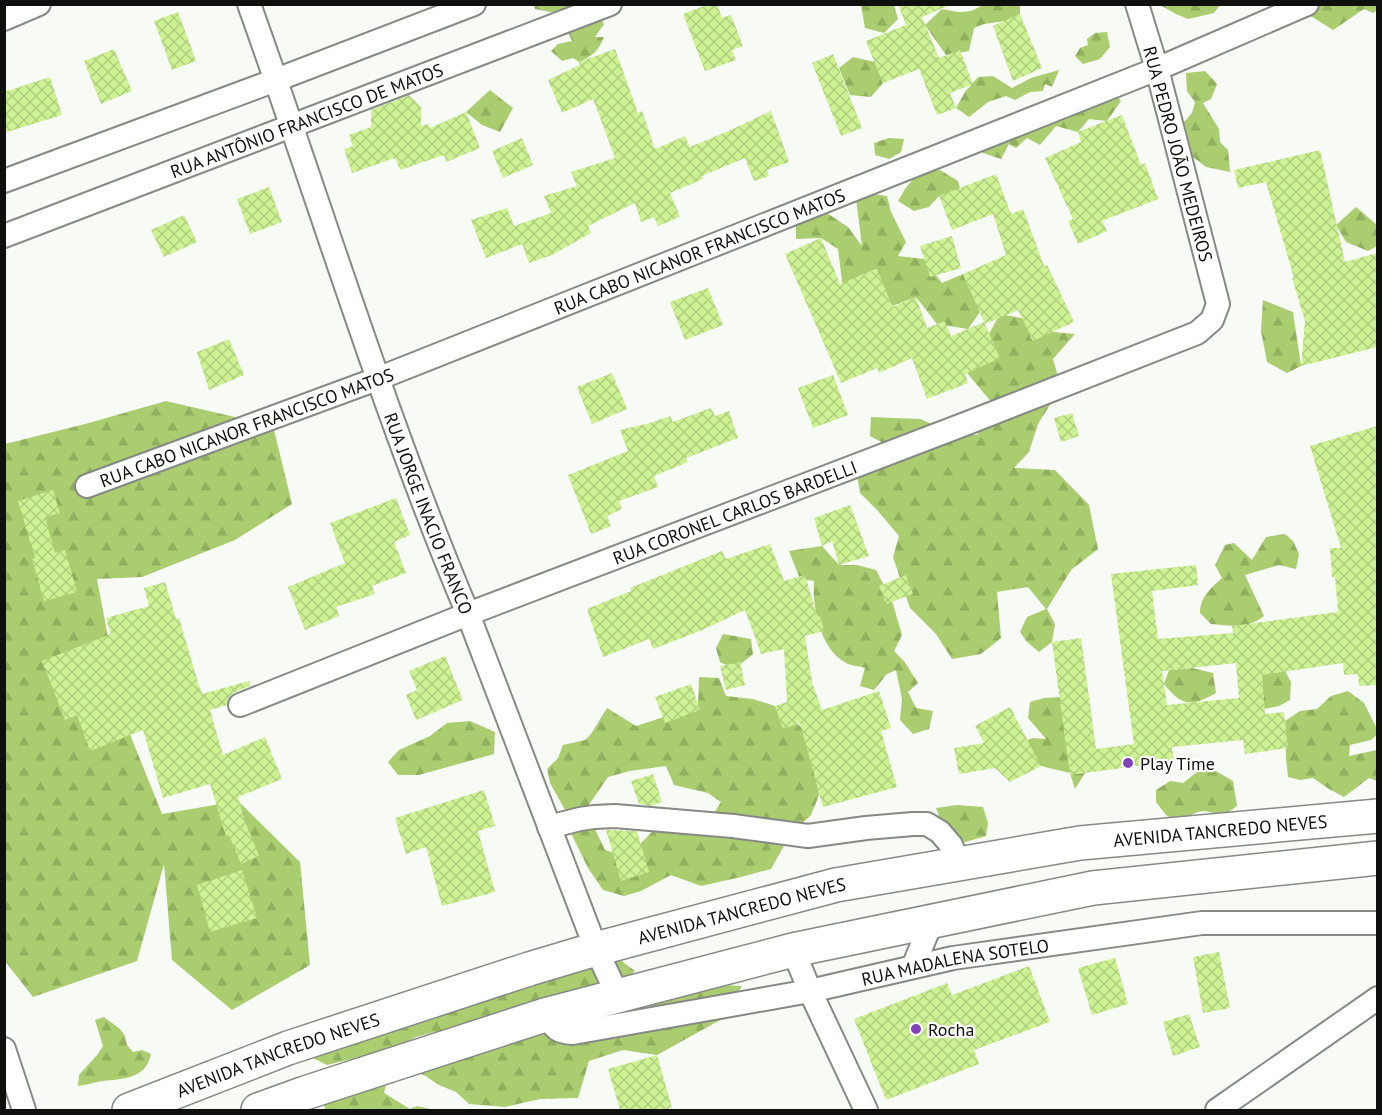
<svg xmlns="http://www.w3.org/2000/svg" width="1382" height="1115" font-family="'PT Sans',sans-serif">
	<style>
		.forest { fill: url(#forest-firs) }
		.building { fill: url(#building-cross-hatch); fill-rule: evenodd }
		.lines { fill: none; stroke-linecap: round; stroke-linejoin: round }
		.street-casing { stroke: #878985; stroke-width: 26 }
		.primary-casing { stroke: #878985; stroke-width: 36 }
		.street { stroke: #fff; stroke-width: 22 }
		.primary { stroke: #fff; stroke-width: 33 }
		.poi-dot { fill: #8242b7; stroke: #fff; stroke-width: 2 }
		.labels { text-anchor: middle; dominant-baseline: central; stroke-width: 4.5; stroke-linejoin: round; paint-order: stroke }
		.street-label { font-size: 18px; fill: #0f100e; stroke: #fff }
		.poi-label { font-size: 18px; fill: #0f100e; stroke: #fff; text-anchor: start }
	</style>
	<defs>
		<pattern id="forest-firs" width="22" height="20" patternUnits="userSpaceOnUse" patternTransform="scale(1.5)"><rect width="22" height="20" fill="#a9cd6f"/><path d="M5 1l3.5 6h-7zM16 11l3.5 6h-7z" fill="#90af5f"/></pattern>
		<pattern id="building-cross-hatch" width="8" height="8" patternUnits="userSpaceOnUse" patternTransform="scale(1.5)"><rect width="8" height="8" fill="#cdf293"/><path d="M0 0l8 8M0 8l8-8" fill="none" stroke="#afce7e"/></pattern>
	</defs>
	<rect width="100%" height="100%" fill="#f8faf6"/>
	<g class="forest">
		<path d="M1299 4 1378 5 1377 10 1373 13 1364 9 1333 30 1298 8Z"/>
		<path d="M534 5H583L593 8 604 24 595 37H604C598 51 593 56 579 62L573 58 562 61 551 51 558 44 572 41 568 32 569 8 555 13 535 9Z"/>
		<path d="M861 5H894L898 19 884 33 865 28Z"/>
		<path d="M982 5H1020V14L1005 21 984 24 974 28 969 51 946 55 925 25 942 9C957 12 969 15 982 5Z"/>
		<path d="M1160 5H1220L1214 13 1188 19 1176 14Z"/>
		<path d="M1107 32 1110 47 1100 59 1083 64 1075 56 1080 48 1088 45 1087 39 1095 33Z"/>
		<path d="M853 57 875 62 883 83 871 97 850 95 839 68Z"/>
		<path d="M1059 70 1052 87 1045 84 1043 91 1030 92 1015 100 1006 96 988 102 969 117 956 108 965 92 978 77 993 76 1012 88 1031 78Z"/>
		<path d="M1205 71 1217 84 1211 99 1203 103 1219 129 1220 142 1228 150 1230 172 1206 167 1193 157 1184 122 1192 113 1195 102 1187 91 1186 73Z"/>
		<path d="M1107 83 1121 101 1107 121 1089 119 1078 132 1056 126 1040 145 1027 138 1016 148 1009 144 1001 159 983 153 984 131Z"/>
		<path d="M490 90 513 108 500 132 482 125 466 112Z"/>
		<path d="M889 138 904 139 901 152 889 159 875 155 874 143Z"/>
		<path d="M940 170 958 181 961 192 939 196 929 207 914 211 898 201 905 189 918 173Z"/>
		<path d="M855 191 887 196 891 212 906 242 898 256 924 259 942 283 963 274 980 312 968 329 937 324 916 297 892 306 876 269 859 276 858 289H843L838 249 821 238 796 239V212L824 211 848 227 862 246Z"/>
		<path d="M1356 207 1377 225V246L1368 251 1346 242 1336 225Z"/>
		<path d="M1263 300 1293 312 1301 366 1287 373 1267 362 1261 331Z"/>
		<path d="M1000 314 1026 319 1031 339 1043 331 1075 334 1053 359 1061 387 1038 424 1029 452 1014 468 1055 470 1089 505 1098 549 1071 570 1047 609 1055 624 1052 642 1039 652 1027 642 1020 632 1027 617 1046 609 1028 587 997 592 1001 638 981 654 952 659 936 634 910 608 893 557 899 536 878 511 860 493 855 463 900 452 870 436 871 417 920 419 950 432 977 435 993 404 967 373Z"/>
		<path d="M166 401 273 426 292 504 235 540 142 577 97 579 123 717 162 814 238 801 300 862 310 965 232 1010 172 960 164 864 137 961 33 997 5 961V444L85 424Z"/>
		<path d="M1285 534 1293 541 1299 554 1296 569 1279 565 1245 575 1264 616C1247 629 1233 626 1211 624L1200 613C1200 597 1211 588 1222 578L1215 565 1225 545 1234 543 1252 560 1266 537Z"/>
		<path d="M822 546 839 565H857L876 570 892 601 902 635 894 651 904 661 918 683 908 692 916 708 933 711 929 729 913 734 900 720 902 699 896 670 887 674 874 690 860 686 865 668C859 666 851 666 846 663 820 649 812 607 814 581L800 579 789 551Z"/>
		<path d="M723 634 751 639 753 654C741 664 735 670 720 662L716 648Z"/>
		<path d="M1268 665 1284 669 1291 682 1290 700 1279 706 1264 709 1262 676Z"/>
		<path d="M1192 668 1213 673 1216 693C1191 707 1182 707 1164 684L1169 670Z"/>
		<path d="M699 677 719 678 726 696 753 699 775 706 801 727 813 756 819 795 811 815 790 835 771 869 741 877 701 886 671 875 641 891 624 896 603 890 588 868 569 829 590 819 605 850 627 857 651 833 669 807 691 823 711 818 721 802 708 793 674 785 666 766 630 771 608 777 588 806 565 810 550 783 547 769 558 758 563 745 585 740 591 734 607 708 636 726 698 706Z"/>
		<path d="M1348 691 1364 703 1378 731 1377 735 1371 740 1350 745 1349 756 1377 750V781L1369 778 1344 797 1329 789 1313 778 1300 780 1288 777 1286 758 1285 721 1300 711 1317 709 1331 696Z"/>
		<path d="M1060 697 1085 773 1075 789 1070 773 1041 766 1024 757 1027 740 1033 738 1046 739 1028 718 1030 702 1044 698Z"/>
		<path d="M470 721 495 732 494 754 419 775H398L388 762 399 750 430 736 447 723Z"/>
		<path d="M1214 770 1233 781 1237 806 1223 816C1200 808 1198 810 1178 823L1166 815 1156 802V790L1170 781 1183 783 1197 772Z"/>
		<path d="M957 805 983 807 988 823 986 836 962 843 946 835 936 808Z"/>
		<path d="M615 956 635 971 610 996 642 1013 670 992 705 984 742 986 722 1019 657 1055 623 1050 589 1061 578 1098 540 1099 505 1107 469 1104 456 1092 439 1085 424 1075 406 1069 388 1075 384 1093 410 1109 417 1106 435 1110H325L324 1102 454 1033 434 1032 416 1037 400 1045 365 1057 347 1060 327 1065 311 1057Z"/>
		<path d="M104 1017 120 1029 125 1036 127 1045 133 1052 142 1050 151 1054C145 1082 119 1078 97 1082 90 1084 84 1085 78 1086L79 1075 98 1054 103 1046 95 1020Z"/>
	</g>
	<g class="building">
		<path d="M709 4H717L722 18 731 15 743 46 732 50 736 60 705 71 683 14Z"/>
		<path d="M898 4H952L922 17 939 58 960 50 973 84 950 93 956 108 937 115 919 69 883 83 866 41 906 25Z"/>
		<path d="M178 12 196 61 172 70 154 21Z"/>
		<path d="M1020 14 1042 68 1013 81 993 26Z"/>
		<path d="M114 49 132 91 101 104 84 61Z"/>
		<path d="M615 49 638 113 642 111 655 149 685 136 690 147 733 129 771 111 789 162 767 170 769 176 754 181 745 158 702 176 703 179 670 193 680 217 658 226 654 217 641 222 635 203 588 226 591 233 552 255 529 263 522 244 486 258 471 220 507 208 514 226 551 213 544 196 577 186 571 172 615 158 593 99 562 113 548 80 580 65 579 62Z"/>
		<path d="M833 54 862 128 841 136 812 63Z"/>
		<path d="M50 77 62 115 4 133V92Z"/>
		<path d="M409 95 421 107V126L428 124 430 128 466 112 480 148 446 162 444 155 400 170 395 158 352 173 344 149 353 146 349 135 371 127V110Z"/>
		<path d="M1122 115 1141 165 1145 163 1158 199 1102 221 1107 231 1078 244 1068 221 1073 219 1045 158 1081 142 1078 132Z"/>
		<path d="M522 138 533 165 503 178 492 151Z"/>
		<path d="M1320 150 1345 262 1377 253V347L1301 366 1305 321 1292 278H1294L1266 182 1238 188 1234 170Z"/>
		<path d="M996 174 1011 214 1023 209 1044 266 1047 265 1074 322 1033 341 1018 310 985 324 963 274 1006 255 993 214 952 230 939 196Z"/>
		<path d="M269 187 282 222 250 234 237 199Z"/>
		<path d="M184 215 197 242 164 257 151 230Z"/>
		<path d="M952 236 961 268 930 277 920 246Z"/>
		<path d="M821 238 840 284 877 269 892 307 916 297 927 328 945 321 951 336 984 322 1000 358 965 374 968 383 927 399 912 358 879 373 877 368 841 383 785 254Z"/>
		<path d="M708 288 723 325 685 340 670 302Z"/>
		<path d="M229 339 244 375 209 390 197 352Z"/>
		<path d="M612 373 627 409 592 424 577 387Z"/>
		<path d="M833 375 848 415 813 428 798 388Z"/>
		<path d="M711 408 715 416 729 411 738 438 686 458 688 462 654 476 658 487 619 501 622 509 607 516 611 526 591 534 568 475 628 451 620 430 650 423 670 416 673 422Z"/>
		<path d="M1072 413 1079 436 1061 442 1054 418Z"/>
		<path d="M1377 426V685L1359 686 1358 674 1344 675 1343 663 1262 675 1265 714 1284 712 1288 748 1245 754 1243 740 1172 747 1174 761 1070 775 1052 642 1081 638 1096 749 1134 744 1111 574 1196 565 1198 585 1152 591 1158 639 1233 633 1232 626 1338 612 1335 577H1332L1330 548H1341L1310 446ZM1236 663 1239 698 1167 705 1162 671Z"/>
		<path d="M53 490 60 513 45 517 55 553 65 550 77 592 44 601 32 559 35 558 18 501Z"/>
		<path d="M396 498 410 535 394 542 406 573 372 586 375 594 336 607 339 616 305 630 288 587 345 563 330 523Z"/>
		<path d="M850 505 869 556 839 565 832 541 822 546 814 518Z"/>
		<path d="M770 544 784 581 805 575 817 616 820 615 824 631 805 636 812 682 822 710 879 691 891 728 881 731 897 787 823 807 800 723 783 729 775 706 787 702 784 649 761 654 745 610 700 631 653 649 649 639 603 657 587 609 631 591 630 588 722 551 726 559Z"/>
		<path d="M906 575 913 594 886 604 879 586Z"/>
		<path d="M165 582 176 619 179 618 200 689H201L202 694 249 681 250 686 235 692 230 696 227 705 210 710 223 755 265 737 282 779 238 797 244 819 259 856 241 864 229 835 226 836 210 784 163 798 143 730 90 751 77 715 65 720 42 661 111 634 106 618 149 606 144 588Z"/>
		<path d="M445 656 463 700 416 720 406 695 417 690 409 671Z"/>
		<path d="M740 662 745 685 726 690 720 666Z"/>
		<path d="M691 684 700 710 665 723 655 697Z"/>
		<path d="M1010 707 1041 766 1010 782 995 768 959 774 954 748 984 743 975 726Z"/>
		<path d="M653 774 662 802 651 806 639 804 631 781Z"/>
		<path d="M484 790 495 826 478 831 495 892 442 906 426 847 406 854 395 818Z"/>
		<path d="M606 830 637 831 649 872 621 881Z"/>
		<path d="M242 870 257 918 210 932 197 885Z"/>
		<path d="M1219 952 1230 1008 1203 1013 1193 957Z"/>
		<path d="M1115 958 1128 1004 1092 1015 1078 968Z"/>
		<path d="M1029 966 1050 1022 974 1050 979 1064 886 1100 854 1019 947 983 952 995Z"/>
		<path d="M1189 1014 1200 1047 1173 1056 1163 1022Z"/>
		<path d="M657 1055 672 1108 662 1110H620L608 1069Z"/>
	</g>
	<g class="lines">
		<defs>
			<g id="street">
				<path id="s1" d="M249 4C322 208 384 415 468 614L596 949 618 996"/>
				<path d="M4 19 39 4"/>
				<path d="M4 181 276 80 474 4"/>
				<path id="s2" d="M4 236 610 4"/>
				<path id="s3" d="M87 486 377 379 1157 69 1307 4"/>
				<path id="s4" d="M240 705 468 614 965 424 1197 333 1212 320 1218 304 1157 69 1137 4"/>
				<path d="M549 827 580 819 594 817 615 816 733 826 808 836 866 828 913 824H927L940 832 951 845 959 864"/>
				<path d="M793 950 810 991 866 1110"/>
				<path d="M913 967 932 921"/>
				<path id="s5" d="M545 1015C555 1028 556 1032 573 1033L810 991 953 958 1202 923H1378"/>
				<path d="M4 1049 24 1110"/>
				<path d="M1217 1110 1378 998"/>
			</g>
			<g id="primary">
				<path id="s6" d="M129 1110 288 1048 529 969 596 949 836 885 1080 843 1378 816"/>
				<path d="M258 1110 305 1093 545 1015 793 950 1093 888 1378 858"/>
			</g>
		</defs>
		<use href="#street" class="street-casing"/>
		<use href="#primary" class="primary-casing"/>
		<use href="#street" class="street"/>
		<use href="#primary" class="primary"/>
	</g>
	<g class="poi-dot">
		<circle cx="1128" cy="763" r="6"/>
		<circle cx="916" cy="1029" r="6"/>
	</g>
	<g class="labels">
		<g class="street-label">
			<text stroke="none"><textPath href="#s2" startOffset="324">RUA ANTÔNIO FRANCISCO DE MATOS</textPath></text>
			<text transform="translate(1178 154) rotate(75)">RUA PEDRO JOÃO MEDEIROS</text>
			<text stroke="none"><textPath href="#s3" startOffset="656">RUA CABO NICANOR FRANCISCO MATOS</textPath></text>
			<text stroke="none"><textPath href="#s3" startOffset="170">RUA CABO NICANOR FRANCISCO MATOS</textPath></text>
			<text stroke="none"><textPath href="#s4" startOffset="531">RUA CORONEL CARLOS BARDELLI</textPath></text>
			<text stroke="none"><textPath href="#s1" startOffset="540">RUA JORGE INACIO FRANCO</textPath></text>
			<text stroke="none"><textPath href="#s6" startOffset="1131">AVENIDA TANCREDO NEVES</textPath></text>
			<text stroke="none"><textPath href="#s6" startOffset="645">AVENIDA TANCREDO NEVES</textPath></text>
			<text stroke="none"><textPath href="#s5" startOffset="424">RUA MADALENA SOTELO</textPath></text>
			<text stroke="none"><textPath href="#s6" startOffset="159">AVENIDA TANCREDO NEVES</textPath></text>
		</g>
		<g class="poi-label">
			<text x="1140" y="763">Play Time</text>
			<text x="928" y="1029">Rocha</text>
		</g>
	</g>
	<rect width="1382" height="1115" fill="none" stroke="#0f100e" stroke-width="12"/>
</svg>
